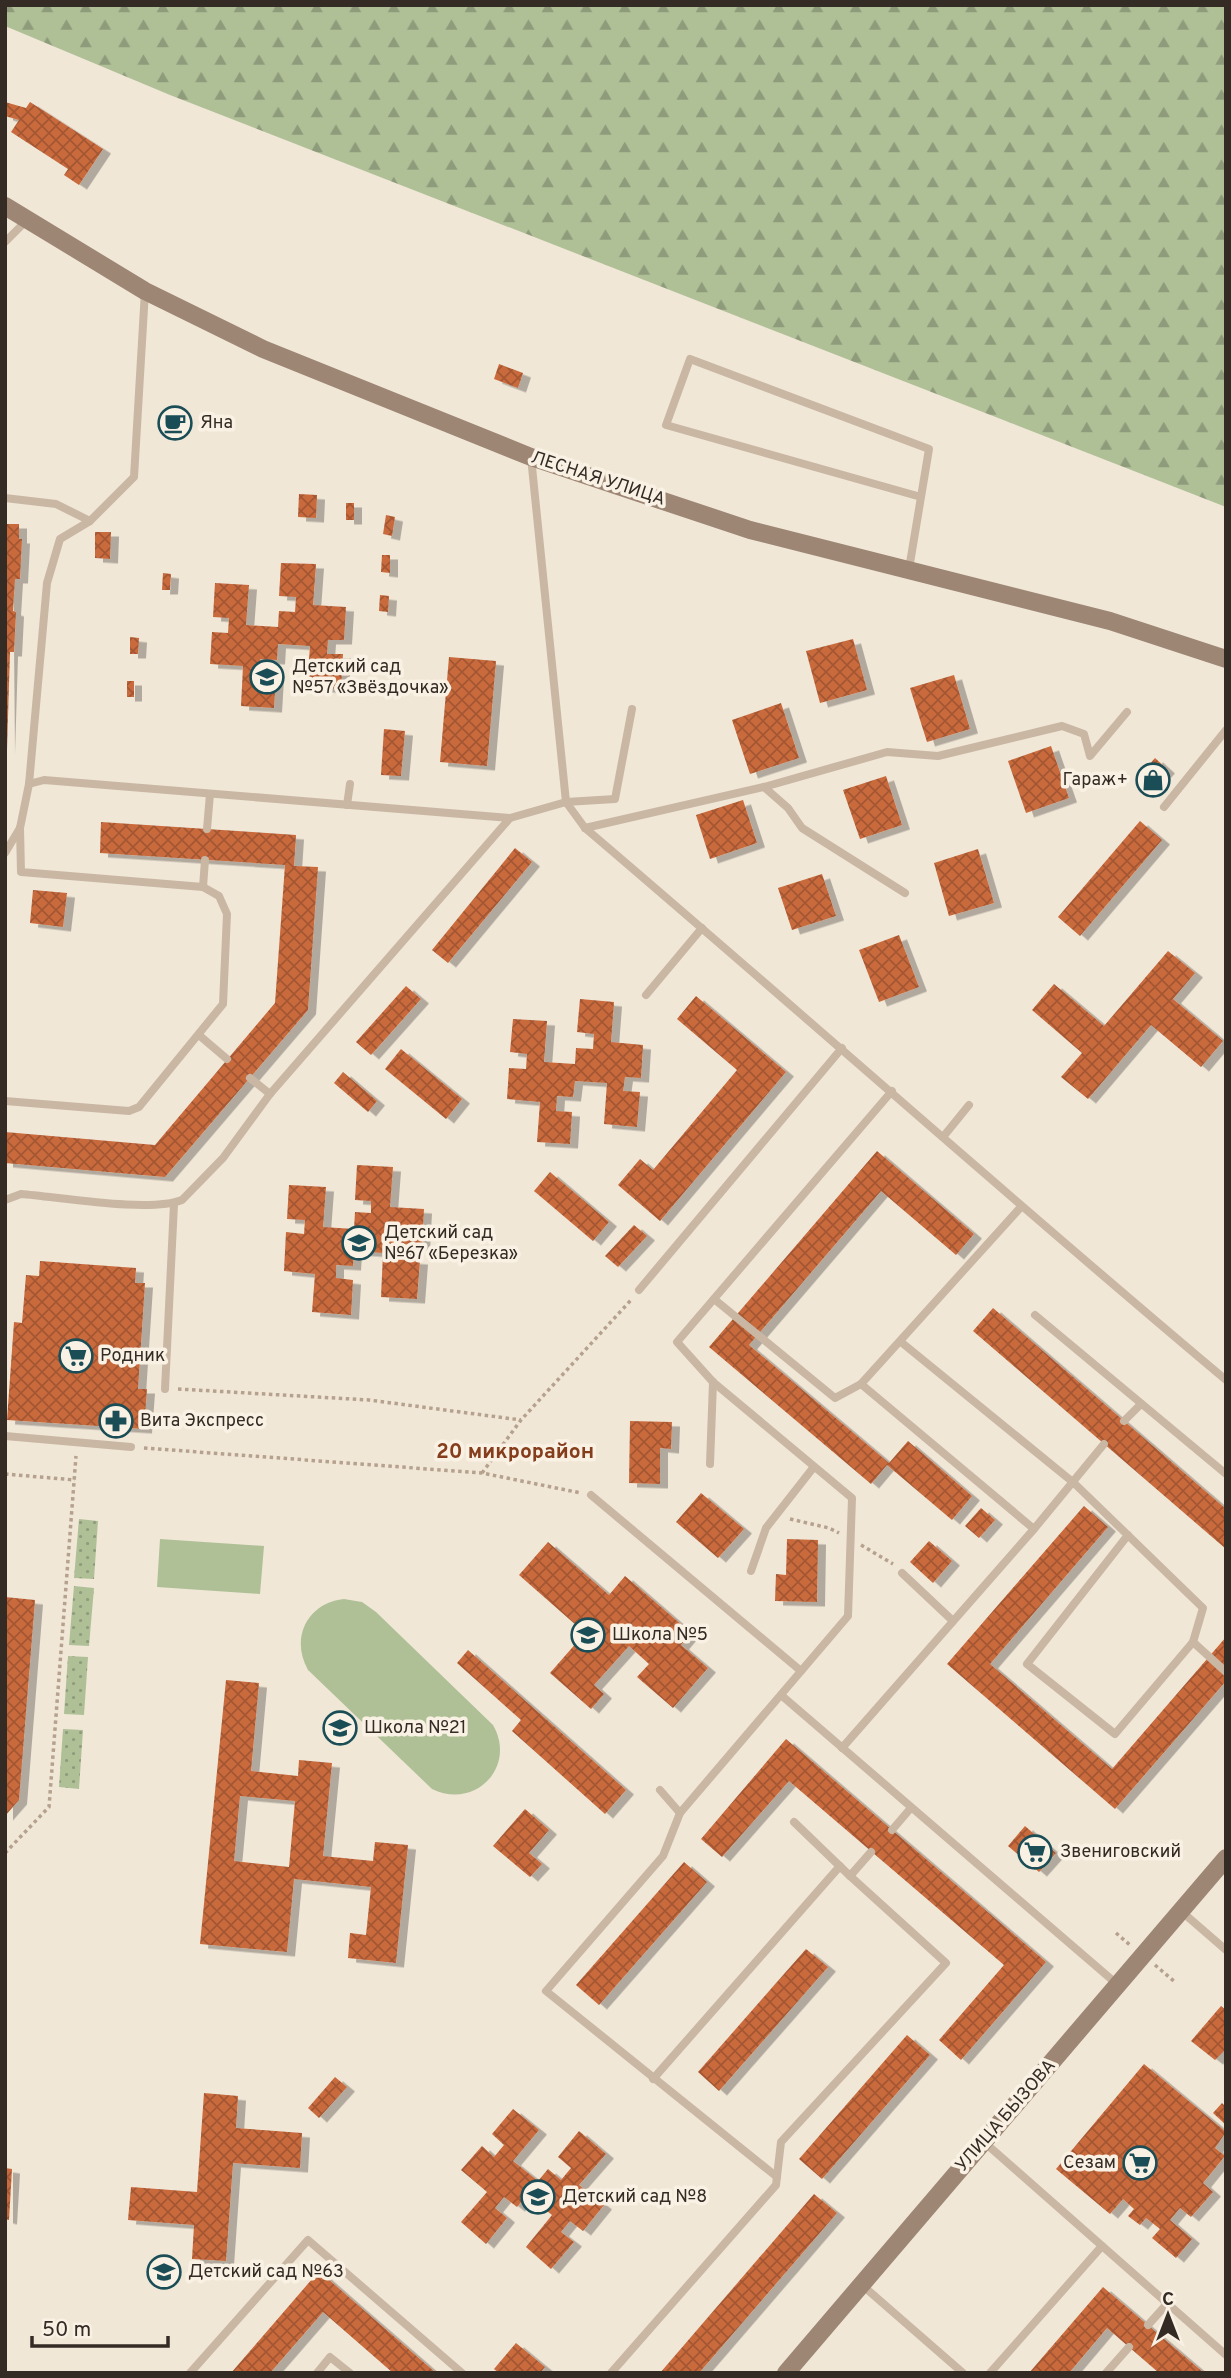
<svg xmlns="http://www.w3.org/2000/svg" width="1231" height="2378" font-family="Overpass,sans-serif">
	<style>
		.grass { fill: url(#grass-dots) }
		.forest { fill: url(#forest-firs) }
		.pitch { fill: #afc097 }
		.building { fill: url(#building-cross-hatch); fill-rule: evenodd; filter: url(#shadow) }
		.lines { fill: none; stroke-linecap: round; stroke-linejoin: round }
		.path { stroke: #b5a18d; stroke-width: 3.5; stroke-dasharray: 3.5 3.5; stroke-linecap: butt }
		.lane { stroke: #c9b7a3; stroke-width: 8 }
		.secondary { stroke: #9d8674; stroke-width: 18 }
		.labels { text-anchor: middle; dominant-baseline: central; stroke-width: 7; stroke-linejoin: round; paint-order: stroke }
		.poi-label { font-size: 18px; fill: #342b25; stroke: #f9f1e3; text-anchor: start }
		.street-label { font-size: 18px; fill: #342b25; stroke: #f9f1e3 }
		.quarter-label { font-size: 21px; font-weight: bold; fill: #853d1c; stroke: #f9f1e3 }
	</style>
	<defs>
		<pattern id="grass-dots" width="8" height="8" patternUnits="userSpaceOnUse" patternTransform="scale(1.75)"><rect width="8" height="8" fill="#afc097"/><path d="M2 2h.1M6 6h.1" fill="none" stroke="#8f9c7b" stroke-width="1.8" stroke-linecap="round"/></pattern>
		<pattern id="forest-firs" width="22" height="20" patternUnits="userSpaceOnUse" patternTransform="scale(1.75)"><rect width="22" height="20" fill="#afc097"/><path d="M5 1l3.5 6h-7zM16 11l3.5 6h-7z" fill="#8f9c7b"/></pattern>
		<pattern id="building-cross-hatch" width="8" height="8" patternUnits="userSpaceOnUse" patternTransform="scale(1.75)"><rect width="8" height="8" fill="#c96a3d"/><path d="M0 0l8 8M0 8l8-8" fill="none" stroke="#a45733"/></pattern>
		<filter id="shadow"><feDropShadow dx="8" dy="4.5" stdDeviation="0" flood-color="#0004"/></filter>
	</defs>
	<rect width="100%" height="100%" fill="#f1e7d7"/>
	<g class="grass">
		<path d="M79 1519 98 1521 94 1579 74 1578Z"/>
		<path d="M74 1586 94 1588 89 1646 69 1645Z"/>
		<path d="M68 1656 88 1657 84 1715 64 1714Z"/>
		<path d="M63 1729 83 1730 79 1789 59 1787Z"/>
	</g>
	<path class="forest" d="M5 5H1226V507L170 95 5 26Z"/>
	<g class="pitch">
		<path d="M160 1539 264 1546 260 1594 157 1587Z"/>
		<path d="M344 1599 362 1602 376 1612 493 1725C517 1767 475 1810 432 1789L308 1670C290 1638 307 1603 344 1599Z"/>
	</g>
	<g class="building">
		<path d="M5 102 26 108 30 102 103 149 79 185 64 175 68 169 11 132 19 120 5 116Z"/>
		<path d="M499 364 523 373 518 388 494 379Z"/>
		<path d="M299 494 317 495 316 518 298 517Z"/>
		<rect x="346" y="503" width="8" height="17"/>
		<path d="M386 515 395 517 392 536 383 534Z"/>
		<path d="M5 524H19V539H22L20 579H15L13 611 16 612 14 652H10L7 750Z"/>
		<path d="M95 532H111L110 559 95 558Z"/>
		<path d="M382 555H390V573L381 572Z"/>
		<path d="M281 563 316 564 313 605 346 607 344 640H328L327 654H343L341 689 307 687 310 646 278 644 277 660 260 659 259 674 276 675 274 708 241 706 243 666 210 664 212 632 228 633 229 618 213 617 215 583 249 585 246 625 278 627 279 611 295 612 296 597 279 596Z"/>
		<path d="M163 573 171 574 170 590H162Z"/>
		<path d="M380 595 389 596 388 612 379 611Z"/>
		<path d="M130 637 139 638 138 654H130Z"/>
		<path d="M853 639 867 690 820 703 806 651Z"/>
		<path d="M449 657 496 661 487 766 440 762Z"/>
		<path d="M954 675 970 729 927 742 910 688Z"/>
		<rect x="127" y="681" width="7" height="16"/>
		<path d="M781 703 799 758 750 774 732 720Z"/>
		<path d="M384 729 405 731 401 776 381 775Z"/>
		<path d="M1051 746 1069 798 1026 813 1008 761Z"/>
		<path d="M1155 758 1167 769 1153 784 1142 773Z"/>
		<path d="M886 776 902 825 860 839 843 790Z"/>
		<path d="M743 800 757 843 710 859 696 815Z"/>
		<path d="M1140 821 1162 840 1080 936 1058 917Z"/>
		<path d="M101 822 296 835 294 866 318 867 308 1010 165 1177 5 1163V1132L155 1145 275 1003 285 865 100 853Z"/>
		<path d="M515 848 532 862 448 963 432 950Z"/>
		<path d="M978 849 994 903 949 916 934 863Z"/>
		<path d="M822 874 836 916 792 930 778 888Z"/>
		<path d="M33 890 67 893 63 927 30 923Z"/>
		<path d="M899 935 919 987 879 1002 859 950Z"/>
		<path d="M1168 951 1195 973 1173 999 1223 1041 1201 1067 1151 1025 1088 1099 1061 1077 1082 1053 1032 1010 1054 984 1104 1026Z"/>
		<path d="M406 986 421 999 371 1055 356 1042Z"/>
		<path d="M696 996 786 1072 660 1221 618 1185 640 1159 653 1170 737 1070 677 1019Z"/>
		<path d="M580 999 614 1002 611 1042 643 1045 641 1078 625 1077 623 1091 640 1092 637 1127 604 1124 607 1083 575 1081 573 1097 557 1096 556 1111 572 1112 570 1144 537 1142 540 1102 507 1099 509 1068 526 1069 527 1054 510 1052 513 1019 547 1021 544 1062 575 1064 576 1048 593 1049 594 1034 577 1032Z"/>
		<path d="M401 1049 462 1099 446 1119 385 1069Z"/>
		<path d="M343 1072 377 1101 368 1112 334 1083Z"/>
		<path d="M877 1151 974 1234 956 1255 881 1191 749 1345 889 1463 908 1441 972 1496 952 1520 887 1465 871 1484 709 1347Z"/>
		<path d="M357 1165 393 1167 390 1207 424 1209 422 1246 404 1244 403 1259 420 1260 417 1299 381 1297 383 1253 354 1251 353 1266 336 1265V1278L353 1280 351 1315 312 1312 315 1274 284 1271 286 1232 304 1234 305 1220 287 1219 289 1185 326 1187 323 1227 354 1229 355 1212 371 1213V1201L355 1200Z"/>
		<path d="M550 1172 609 1222 593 1241 534 1191Z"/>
		<path d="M634 1225 647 1236 618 1267 605 1256Z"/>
		<path d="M40 1261 136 1268 135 1283H145L138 1389H147L144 1429 7 1420 14 1322 22 1323 26 1275 39 1276Z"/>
		<path d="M993 1308 1226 1509V1549L973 1331Z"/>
		<path d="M630 1421 672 1422 671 1449 660 1448V1484L629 1483Z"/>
		<path d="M701 1493 744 1529 718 1558 676 1522Z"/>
		<path d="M1084 1506 1108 1527 990 1664 1112 1769 1226 1637V1681L1115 1809 947 1664Z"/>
		<path d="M981 1508 995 1520 979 1538 965 1526Z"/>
		<path d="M787 1539 818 1540 817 1602 775 1601 776 1574 786 1575Z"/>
		<path d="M929 1541 952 1561 933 1583 910 1562Z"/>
		<path d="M548 1542 609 1595 625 1576 691 1633 681 1645 708 1668 673 1708 637 1677 649 1664 629 1646 594 1685 604 1694 591 1709 550 1673 585 1633 519 1575Z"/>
		<path d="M5 1597 35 1600 19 1800 5 1816Z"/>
		<path d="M468 1650 626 1790 605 1814 512 1731 521 1720 457 1663Z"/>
		<path d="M226 1680 259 1683 251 1771 298 1776 299 1760 332 1763 323 1856 373 1861 375 1842 408 1845 396 1963 348 1958 350 1933 366 1935 371 1887 294 1879 287 1952 200 1944ZM240 1796 295 1801 289 1867 234 1861Z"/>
		<path d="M786 1739 1046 1962 961 2060 939 2040 1004 1965 789 1781 722 1857 701 1839Z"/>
		<path d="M525 1809 549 1830 529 1853 542 1864 530 1877 493 1846Z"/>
		<path d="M1025 1826 1056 1853 1039 1872 1008 1846Z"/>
		<path d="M684 1862 707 1882 599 2005 576 1985Z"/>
		<path d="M806 1949 828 1967 719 2091 698 2072Z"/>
		<path d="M1221 2006 1226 2010V2049L1215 2060 1191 2041Z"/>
		<path d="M907 2035 930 2055 822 2179 799 2159Z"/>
		<path d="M1144 2064 1226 2132 1215 2148 1225 2156 1203 2183 1213 2192 1191 2217 1180 2208 1170 2220 1192 2239 1176 2258 1152 2238 1160 2229 1146 2218 1140 2225 1128 2216 1134 2209 1123 2199 1110 2214 1056 2169Z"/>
		<path d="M335 2077 347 2087 319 2118 308 2108Z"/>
		<path d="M204 2093 238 2096 236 2128 302 2133 300 2168 233 2163 226 2261 192 2259 194 2225 128 2220 131 2187 197 2192Z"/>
		<path d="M1222 2103 1226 2107V2125L1213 2113Z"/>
		<path d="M513 2109 539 2130 513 2161 538 2181 548 2169 561 2180 571 2168 558 2157 579 2131 606 2154 579 2185 604 2205 583 2231 570 2221 561 2232 574 2242 551 2269 526 2247 552 2215 527 2195 517 2207 504 2197 495 2208 507 2218 486 2244 461 2222 487 2192 461 2170 482 2146 494 2157 504 2145 492 2134Z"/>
		<path d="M5 2168 12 2169 9 2220 5 2219Z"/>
		<path d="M814 2194 837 2213 699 2373H660Z"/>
		<path d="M319 2271 367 2313 436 2373H393L323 2312 270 2373H231Z"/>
		<path d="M1103 2287 1204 2373H1159L1107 2328 1069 2373H1029Z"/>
		<path d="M516 2343 545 2367 540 2373H499L494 2369Z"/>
	</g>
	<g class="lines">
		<g class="path">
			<path d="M178 1389 369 1400 521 1420"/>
			<path d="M144 1448 482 1473 581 1493"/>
			<path d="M482 1473 521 1420 631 1300"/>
			<path d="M5 1474 75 1480"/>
			<path d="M790 1519 829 1528 839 1533"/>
			<path d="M861 1545 893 1564"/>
			<path d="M5 1853 49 1807 76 1456"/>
			<path d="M1116 1933 1130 1945"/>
			<path d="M1155 1965 1175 1982"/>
		</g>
		<g class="lane">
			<path d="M5 242 27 220"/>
			<path d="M531 457 566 802 585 828C800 1011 1010 1199 1226 1380"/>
			<path d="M5 498 56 504 90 521"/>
			<path d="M909 569 929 449 690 359 666 425 921 497"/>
			<path d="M29 784 44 780 510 818"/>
			<path d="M764 787 788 808 802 828 905 893"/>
			<path d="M347 805 350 784"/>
			<path d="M1164 807 1226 730"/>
			<path d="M585 828 764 787 887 752 938 756 1062 726 1084 734 1090 756 1127 712"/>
			<path d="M207 829 210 794"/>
			<path d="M5 853 20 828 29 784 47 583 60 539 90 521 134 477 145 291"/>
			<path d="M203 887 205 860"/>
			<path d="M646 995 702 928"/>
			<path d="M200 1036 227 1059"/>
			<path d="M250 1078 270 1094"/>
			<path d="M5 1101 129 1111 139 1107 223 1004 227 914 219 896 203 887 21 872 20 828"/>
			<path d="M943 1137 969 1105"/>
			<path d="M5 1200 21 1194C60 1197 149 1213 182 1200L223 1158 270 1094 510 818 566 802 615 799 632 709"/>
			<path d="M1020 1208 861 1384 1034 1529 1104 1444"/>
			<path d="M639 1290 842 1048"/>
			<path d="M714 1299 835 1398 861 1384"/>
			<path d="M1035 1315 1226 1474"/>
			<path d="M901 1342 1074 1483 1203 1608 1193 1642 1115 1734 1027 1664 1128 1535"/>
			<path d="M165 1389 174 1204"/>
			<path d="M1124 1421 1141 1404"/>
			<path d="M5 1436 131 1447"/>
			<path d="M710 1464 713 1382"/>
			<path d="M591 1495 801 1671"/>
			<path d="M751 1571 766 1528 813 1468"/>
			<path d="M902 1573 953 1621"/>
			<path d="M1193 1642 1226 1672"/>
			<path d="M781 1695 1118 1985"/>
			<path d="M842 1748 1034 1529"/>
			<path d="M660 1790 680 1813"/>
			<path d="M794 1822 850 1876 871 1852"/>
			<path d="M892 1830 910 1809"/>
			<path d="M1181 1911 1226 1950"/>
			<path d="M653 2079 840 1866"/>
			<path d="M984 2142 1226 2355"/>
			<path d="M777 2177 546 1991 663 1856 680 1813 848 1616 852 1498 713 1382 677 1342 892 1091"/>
			<path d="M862 2285 963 2373"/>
			<path d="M1148 2325 1166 2305"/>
			<path d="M190 2373 308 2240 462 2373"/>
			<path d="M317 2373 330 2357 350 2373"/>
			<path d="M611 2373 776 2185 781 2142 946 1963 850 1876"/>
			<path d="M990 2373 1102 2246"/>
			<path d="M1106 2373 1129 2347"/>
		</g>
		<g class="secondary">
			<path d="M5 206 145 291 263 349 531 457 750 530 1110 621 1226 659"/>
			<path d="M786 2373 1226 1858"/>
		</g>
	</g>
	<defs>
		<symbol id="cafe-ring" viewBox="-11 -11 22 22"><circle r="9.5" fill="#f9f1e3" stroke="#1a4d56" stroke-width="1.5"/><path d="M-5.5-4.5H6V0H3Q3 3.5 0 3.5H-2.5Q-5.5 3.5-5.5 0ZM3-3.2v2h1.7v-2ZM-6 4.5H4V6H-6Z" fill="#1a4d56"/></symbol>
		<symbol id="school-ring" viewBox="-11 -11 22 22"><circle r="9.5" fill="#f9f1e3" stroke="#1a4d56" stroke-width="1.5"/><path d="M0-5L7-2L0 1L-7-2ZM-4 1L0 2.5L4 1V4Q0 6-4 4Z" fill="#1a4d56"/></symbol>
		<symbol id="shop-ring" viewBox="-11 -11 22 22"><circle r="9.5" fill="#f9f1e3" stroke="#1a4d56" stroke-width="1.5"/><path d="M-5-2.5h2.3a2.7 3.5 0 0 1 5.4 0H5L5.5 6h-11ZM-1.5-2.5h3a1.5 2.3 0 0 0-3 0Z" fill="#1a4d56"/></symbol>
		<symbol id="supermarket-ring" viewBox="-11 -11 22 22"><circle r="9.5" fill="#f9f1e3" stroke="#1a4d56" stroke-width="1.5"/><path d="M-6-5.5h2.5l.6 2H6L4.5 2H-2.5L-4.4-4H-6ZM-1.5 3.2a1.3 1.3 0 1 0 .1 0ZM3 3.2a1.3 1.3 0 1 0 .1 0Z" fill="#1a4d56"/></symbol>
		<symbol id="pharmacy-ring" viewBox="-11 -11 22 22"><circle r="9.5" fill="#f9f1e3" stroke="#1a4d56" stroke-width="1.5"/><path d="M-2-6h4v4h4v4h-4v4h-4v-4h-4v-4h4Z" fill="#1a4d56"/></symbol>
	</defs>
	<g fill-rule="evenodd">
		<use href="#cafe-ring" x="156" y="404" width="38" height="38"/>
		<use href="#school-ring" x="248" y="658" width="38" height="38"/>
		<use href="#shop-ring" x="1134" y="761" width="38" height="38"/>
		<use href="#school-ring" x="340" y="1224" width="38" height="38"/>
		<use href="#supermarket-ring" x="57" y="1337" width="38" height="38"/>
		<use href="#pharmacy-ring" x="97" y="1402" width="38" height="38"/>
		<use href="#school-ring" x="569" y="1616" width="38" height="38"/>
		<use href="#school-ring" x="321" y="1709" width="38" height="38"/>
		<use href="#supermarket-ring" x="1016" y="1833" width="38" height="38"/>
		<use href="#supermarket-ring" x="1121" y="2144" width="38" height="38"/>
		<use href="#school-ring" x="519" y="2178" width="38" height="38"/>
		<use href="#school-ring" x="145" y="2253" width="38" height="38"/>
	</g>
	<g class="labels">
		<g class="poi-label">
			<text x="200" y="423">Яна</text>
			<text x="292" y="667">Детский сад<tspan x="292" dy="21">№57 «Звёздочка»</tspan></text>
			<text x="1128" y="780" text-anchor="end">Гараж+</text>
			<text x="384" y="1233">Детский сад<tspan x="384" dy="21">№67 «Березка»</tspan></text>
			<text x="100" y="1356">Родник</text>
			<text x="140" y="1421">Вита Экспресс</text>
			<text x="612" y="1635">Школа №5</text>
			<text x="364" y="1728">Школа №21</text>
			<text x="1060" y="1852">Звениговский</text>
			<text x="1116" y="2163" text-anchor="end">Сезам</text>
			<text x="562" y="2197">Детский сад №8</text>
			<text x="188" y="2272">Детский сад №63</text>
		</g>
		<g class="street-label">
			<text transform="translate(598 479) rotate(18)">ЛЕСНАЯ УЛИЦА</text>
			<text transform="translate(1006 2116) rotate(-49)">УЛИЦА БЫЗОВА</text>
		</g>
		<g class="quarter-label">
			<text x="515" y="1452">20 микрорайон</text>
		</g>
	</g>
	<rect width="1231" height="2378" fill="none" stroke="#342b25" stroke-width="14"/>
	<g transform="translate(1168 2315)" stroke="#f9f1e3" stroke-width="5" paint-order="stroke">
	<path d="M0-5L12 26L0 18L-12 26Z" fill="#342b25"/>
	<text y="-10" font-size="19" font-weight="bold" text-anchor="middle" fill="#342b25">С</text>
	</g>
	<path d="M32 2336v10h136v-10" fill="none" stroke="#342b25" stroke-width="3.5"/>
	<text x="42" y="2336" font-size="21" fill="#342b25" stroke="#f9f1e3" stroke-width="5" paint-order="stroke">50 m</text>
</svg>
